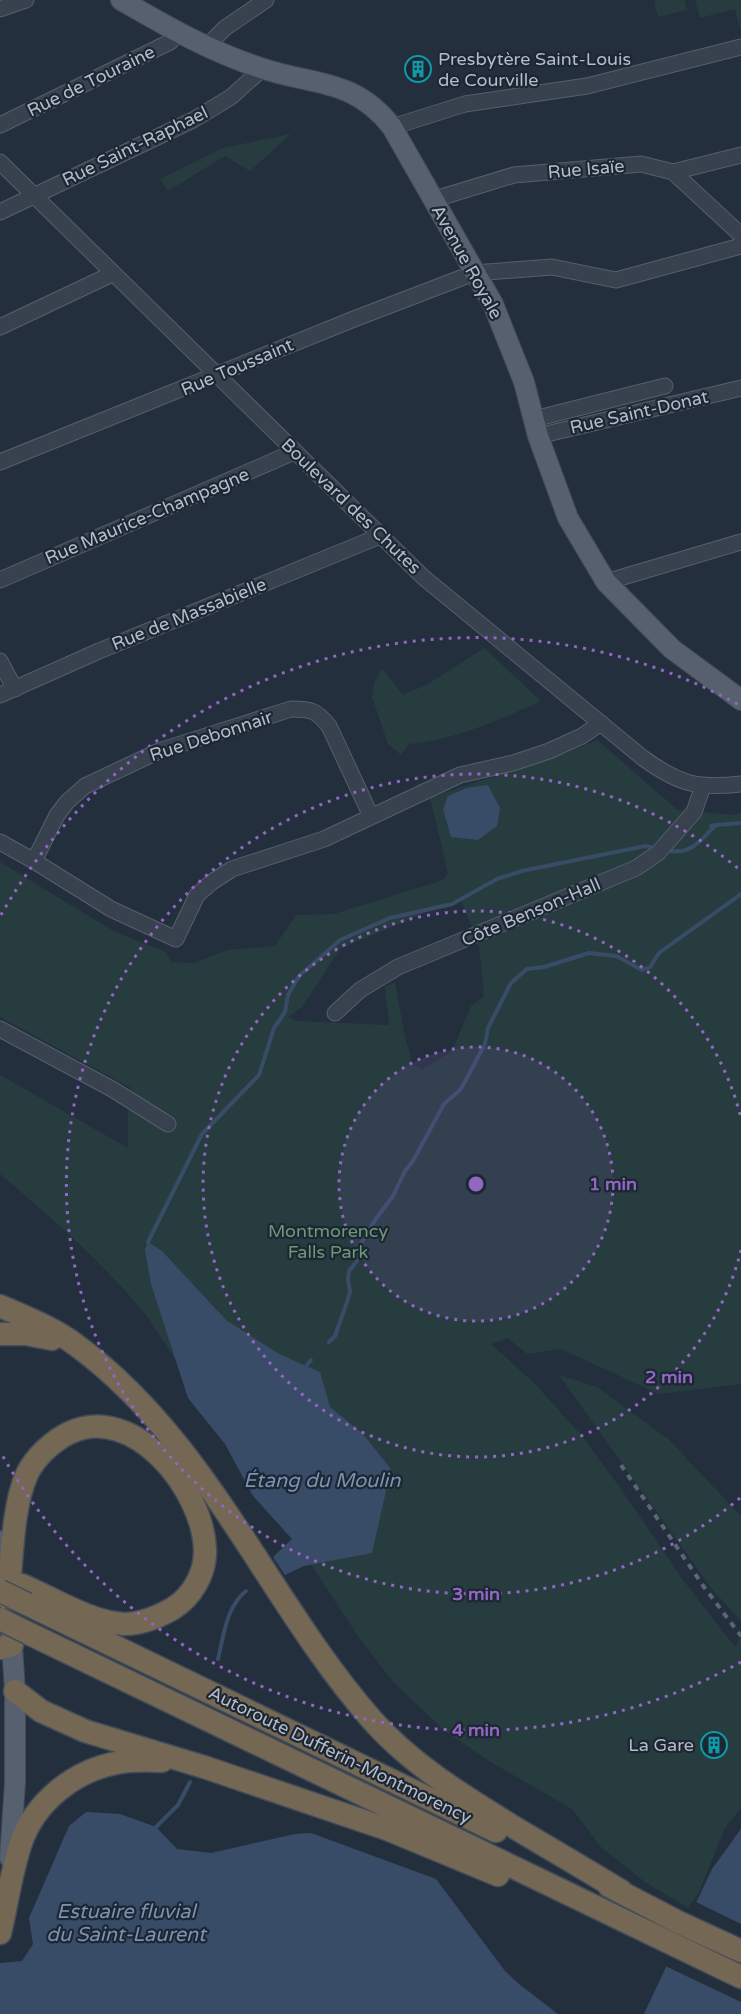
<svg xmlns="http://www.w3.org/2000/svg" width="741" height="2014" font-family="'Varela Round',sans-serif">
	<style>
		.green { fill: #263c3f; fill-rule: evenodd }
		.water { fill: #394c67 }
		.pier { fill: #242f3e }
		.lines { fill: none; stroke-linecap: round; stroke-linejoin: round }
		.stream { stroke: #394c67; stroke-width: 4 }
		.minor-casing { stroke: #565f6c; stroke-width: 17 }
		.major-casing { stroke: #414a57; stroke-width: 22 }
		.highway-casing { stroke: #434c59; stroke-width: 25 }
		.minor { stroke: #38414e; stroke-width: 15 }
		.major { stroke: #56606e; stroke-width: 20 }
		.highway { stroke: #746855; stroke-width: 22 }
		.rail { stroke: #5a6575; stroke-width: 4; stroke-dasharray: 6 6; stroke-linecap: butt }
		.highway-bridge-casing { stroke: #434c59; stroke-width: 25; stroke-linecap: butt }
		.highway-bridge { stroke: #746855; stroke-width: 22 }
		.ring { fill: none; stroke: #9266c3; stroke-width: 3; stroke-dasharray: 3 6 }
		.labels { text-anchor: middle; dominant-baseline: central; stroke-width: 4.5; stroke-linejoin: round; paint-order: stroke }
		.poi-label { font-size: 18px; fill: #b4bcc9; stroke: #1d2633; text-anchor: start }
		.street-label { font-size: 18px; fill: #b4bcc9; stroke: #1d2633 }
		.park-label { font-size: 18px; fill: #6b9a76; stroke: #1d2633 }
		.water-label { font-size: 20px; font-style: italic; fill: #7c92b1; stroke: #1d2633 }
		.centre { fill: #9266c3; stroke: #1d2633; stroke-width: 3 }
		.ring-label { font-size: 18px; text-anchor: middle; font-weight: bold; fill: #9266c3; stroke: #1d2633; stroke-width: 4.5; stroke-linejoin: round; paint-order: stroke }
	</style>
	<rect width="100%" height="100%" fill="#242f3e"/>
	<g class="green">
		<path d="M658 0H685L687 10 658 17 654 1Z"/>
		<path d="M695 0H741V32L735 9 700 18Z"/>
		<path d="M291 134 250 171 225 156 168 191 160 179 223 148Z"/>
		<path d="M484 648 541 701C499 720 456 740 409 744L401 755 388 744 372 697 374 683 382 668 403 695 428 684Z"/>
		<path d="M597 740 678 810 733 815 741 813V1384L659 1394 561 1349 527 1354 508 1338 491 1344 535 1384 582 1436 621 1489 683 1580 735 1647 741 1635V1808L725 1828 699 1892 688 1908 645 1882 601 1847 572 1809 489 1761 444 1730 394 1683 360 1639 146 1315C101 1260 54 1220 0 1174V1075L128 1148V1111L131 1088 0 1017V862L115 932 166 952 171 962 194 963 227 950 275 946 296 915 334 914 443 880 448 873 430 798C485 777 543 765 597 740ZM460 898 479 945 484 996 471 1006 452 1051 422 1070 413 1064 405 1037 395 983 385 986 389 1025 296 1021 288 1017 302 1007 340 949Z"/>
		<path d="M559 1375 597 1387 668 1439 741 1516V1621L711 1588Z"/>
	</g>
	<g class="water">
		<path d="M488 785 500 808 497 826 478 840 451 837 443 809 448 796 467 788Z"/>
		<path d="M148 1242 162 1251 226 1320 279 1354 320 1372 330 1407 362 1433 391 1469 372 1553 304 1566 285 1575 273 1557 292 1539 253 1496 225 1444 188 1398 151 1284 145 1250Z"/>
		<path d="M86 1812 120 1814 156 1827 177 1849 211 1853 295 1834 311 1833 436 1879 505 1971 519 1984 558 2014H0V1963L22 1961 33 1944 29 1918 69 1826Z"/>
		<path d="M741 1829V2014H644L712 1869Z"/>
	</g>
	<path class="pier" d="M694 1901 741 1924V2002L663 1965Z"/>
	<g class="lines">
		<g class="stream">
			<path d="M716 825 741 823"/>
			<path d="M671 851C693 854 702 838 716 825L711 826"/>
			<path d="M148 1242 202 1134 259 1075 274 1028 285 1012 288 995 299 976 340 940 390 918 452 904 497 879 522 871 645 846 651 847"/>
			<path d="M329 1342 335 1336 347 1302 350 1292 348 1280 349 1271 357 1261 362 1242 375 1220 393 1196 405 1171 413 1161 444 1104 461 1089 485 1044 488 1028 511 983 527 969 544 967 589 953 616 956 642 970 650 967 659 953 741 894"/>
			<path d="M307 1365 311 1360"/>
			<path d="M218 1659C224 1635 226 1607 246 1591"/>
			<path d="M156 1827 178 1805 190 1782"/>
		</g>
		<defs>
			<g id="minor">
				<path d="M0 9 26 0"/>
				<path d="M207 46 225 28 266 0"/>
				<path d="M0 125 170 42 179 33"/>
				<path d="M392 127 465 104 587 86 741 47"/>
				<path d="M0 162 423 577 643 758C679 784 697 789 741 784"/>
				<path d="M673 172 741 235"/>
				<path d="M432 200 514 175 641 164 673 172 741 155"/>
				<path d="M0 212 193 120 231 97 262 69"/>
				<path d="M0 327 112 274"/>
				<path d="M534 419 665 386"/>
				<path d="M538 436 741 388"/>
				<path d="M0 462 354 319 474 273 552 267 616 280 741 246"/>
				<path d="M0 580 294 452"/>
				<path d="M606 582 741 542"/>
				<path d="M0 661 15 689"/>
				<path d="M0 695 99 651 380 536"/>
				<path d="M0 842 34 861 111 909 176 939 197 895 212 882 232 869 324 839 460 775 513 763 549 751 582 736 601 723"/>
				<path d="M34 861 57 815 67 802 85 786 159 751 291 709C311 709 316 710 329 726L371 816"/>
				<path d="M335 1013 360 990 398 967 636 868 658 853 694 812 703 786"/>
				<path d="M0 1029 112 1089 168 1124"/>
			</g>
			<g id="major">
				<path d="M121 0C166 26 211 52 261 68 314 86 354 78 392 127L493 304 524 382 538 436 568 518 606 582 672 649 741 700"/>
				<path d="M0 1541 5 1574"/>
				<path d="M10 1858 15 1783V1691L11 1630"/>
			</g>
			<g id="highway">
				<path d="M0 1306C25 1317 54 1328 76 1345 208 1442 267 1600 372 1720 412 1765 462 1795 512 1826 549 1848 585 1869 621 1891"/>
				<path d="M0 1334H26L52 1339"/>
				<path d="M8 1599C12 1562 12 1507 27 1474 35 1457 53 1441 69 1433 134 1402 203 1490 205 1549 206 1573 192 1597 172 1609 158 1617 140 1624 124 1624 92 1623 52 1598 22 1585"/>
				<path d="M27 1604 496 1831"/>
				<path d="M30 1634 741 1977"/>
				<path d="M0 1648 12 1645"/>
				<path d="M15 1691 41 1711 85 1731 204 1767 387 1829 498 1875"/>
				<path d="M609 1886 678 1922 741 1951"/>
				<path d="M0 1933C7 1904 11 1872 21 1843 35 1802 74 1771 116 1763 131 1760 146 1760 162 1761"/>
			</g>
		</defs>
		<use href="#minor" class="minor-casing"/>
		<use href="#major" class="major-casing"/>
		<use href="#highway" class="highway-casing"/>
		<use href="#minor" class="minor"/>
		<use href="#major" class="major"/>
		<use href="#highway" class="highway"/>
		<path class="rail" d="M621 1465 704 1587 741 1636"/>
		<defs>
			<g id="highway-bridge">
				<path d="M0 1591 27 1604"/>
				<path d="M0 1619 30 1634"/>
			</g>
		</defs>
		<use href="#highway-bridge" class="highway-bridge-casing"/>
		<use href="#highway-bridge" class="highway-bridge"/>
	</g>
	<circle cx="476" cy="1184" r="137" fill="#9266c3" fill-opacity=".12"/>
	<g class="ring">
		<circle cx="476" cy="1184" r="137"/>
		<path d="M741 1250A273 273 0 1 1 741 1118"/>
		<path d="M740 1498A410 410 0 1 1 740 870"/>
		<path d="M741 1662A546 546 0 0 1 1 1453M1 915A546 546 0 0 1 741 706"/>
	</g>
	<defs>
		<symbol id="building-ring" viewBox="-11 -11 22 22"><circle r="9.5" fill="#1d2633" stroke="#0f9aa8" stroke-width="1.5"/><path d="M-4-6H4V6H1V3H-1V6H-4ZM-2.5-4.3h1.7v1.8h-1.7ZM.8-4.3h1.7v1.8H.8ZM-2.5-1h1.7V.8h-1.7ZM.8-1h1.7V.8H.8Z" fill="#0f9aa8"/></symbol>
	</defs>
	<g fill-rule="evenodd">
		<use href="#building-ring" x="403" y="54" width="30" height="30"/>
		<use href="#building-ring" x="699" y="1730" width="30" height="30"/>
	</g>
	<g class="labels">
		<g class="poi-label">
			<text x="438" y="59">Presbytère Saint-Louis<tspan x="438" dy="21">de Courville</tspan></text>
			<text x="694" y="1745" text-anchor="end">La Gare</text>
		</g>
		<g class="street-label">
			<text transform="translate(91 81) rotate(-26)">Rue de Touraine</text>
			<text transform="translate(135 146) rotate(-26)">Rue Saint-Raphael</text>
			<text transform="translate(586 169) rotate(-5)">Rue Isaïe</text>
			<text transform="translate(467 262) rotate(61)">Avenue Royale</text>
			<text transform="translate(237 367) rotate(-23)">Rue Toussaint</text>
			<text transform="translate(639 412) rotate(-13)">Rue Saint-Donat</text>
			<text transform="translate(351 506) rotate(44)">Boulevard des Chutes</text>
			<text transform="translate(147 516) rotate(-23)">Rue Maurice-Champagne</text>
			<text transform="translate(189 614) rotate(-22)">Rue de Massabielle</text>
			<text transform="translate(211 736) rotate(-18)">Rue Debonnair</text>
			<text transform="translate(531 912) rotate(-23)">Côte Benson-Hall</text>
			<text transform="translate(340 1755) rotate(26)">Autoroute Dufferin-Montmorency</text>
		</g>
		<g class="park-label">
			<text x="328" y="1231">Montmorency<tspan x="328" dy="21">Falls Park</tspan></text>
		</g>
		<g class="water-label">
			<text x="322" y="1481">Étang du Moulin</text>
			<text x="126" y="1912">Estuaire fluvial<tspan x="126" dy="23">du Saint-Laurent</tspan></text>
		</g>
	</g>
	<circle cx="476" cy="1184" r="9" class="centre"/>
	<g class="ring-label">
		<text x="613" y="1190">1 min</text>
		<text x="669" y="1383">2 min</text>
		<text x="476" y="1600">3 min</text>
		<text x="476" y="1736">4 min</text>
	</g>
</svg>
